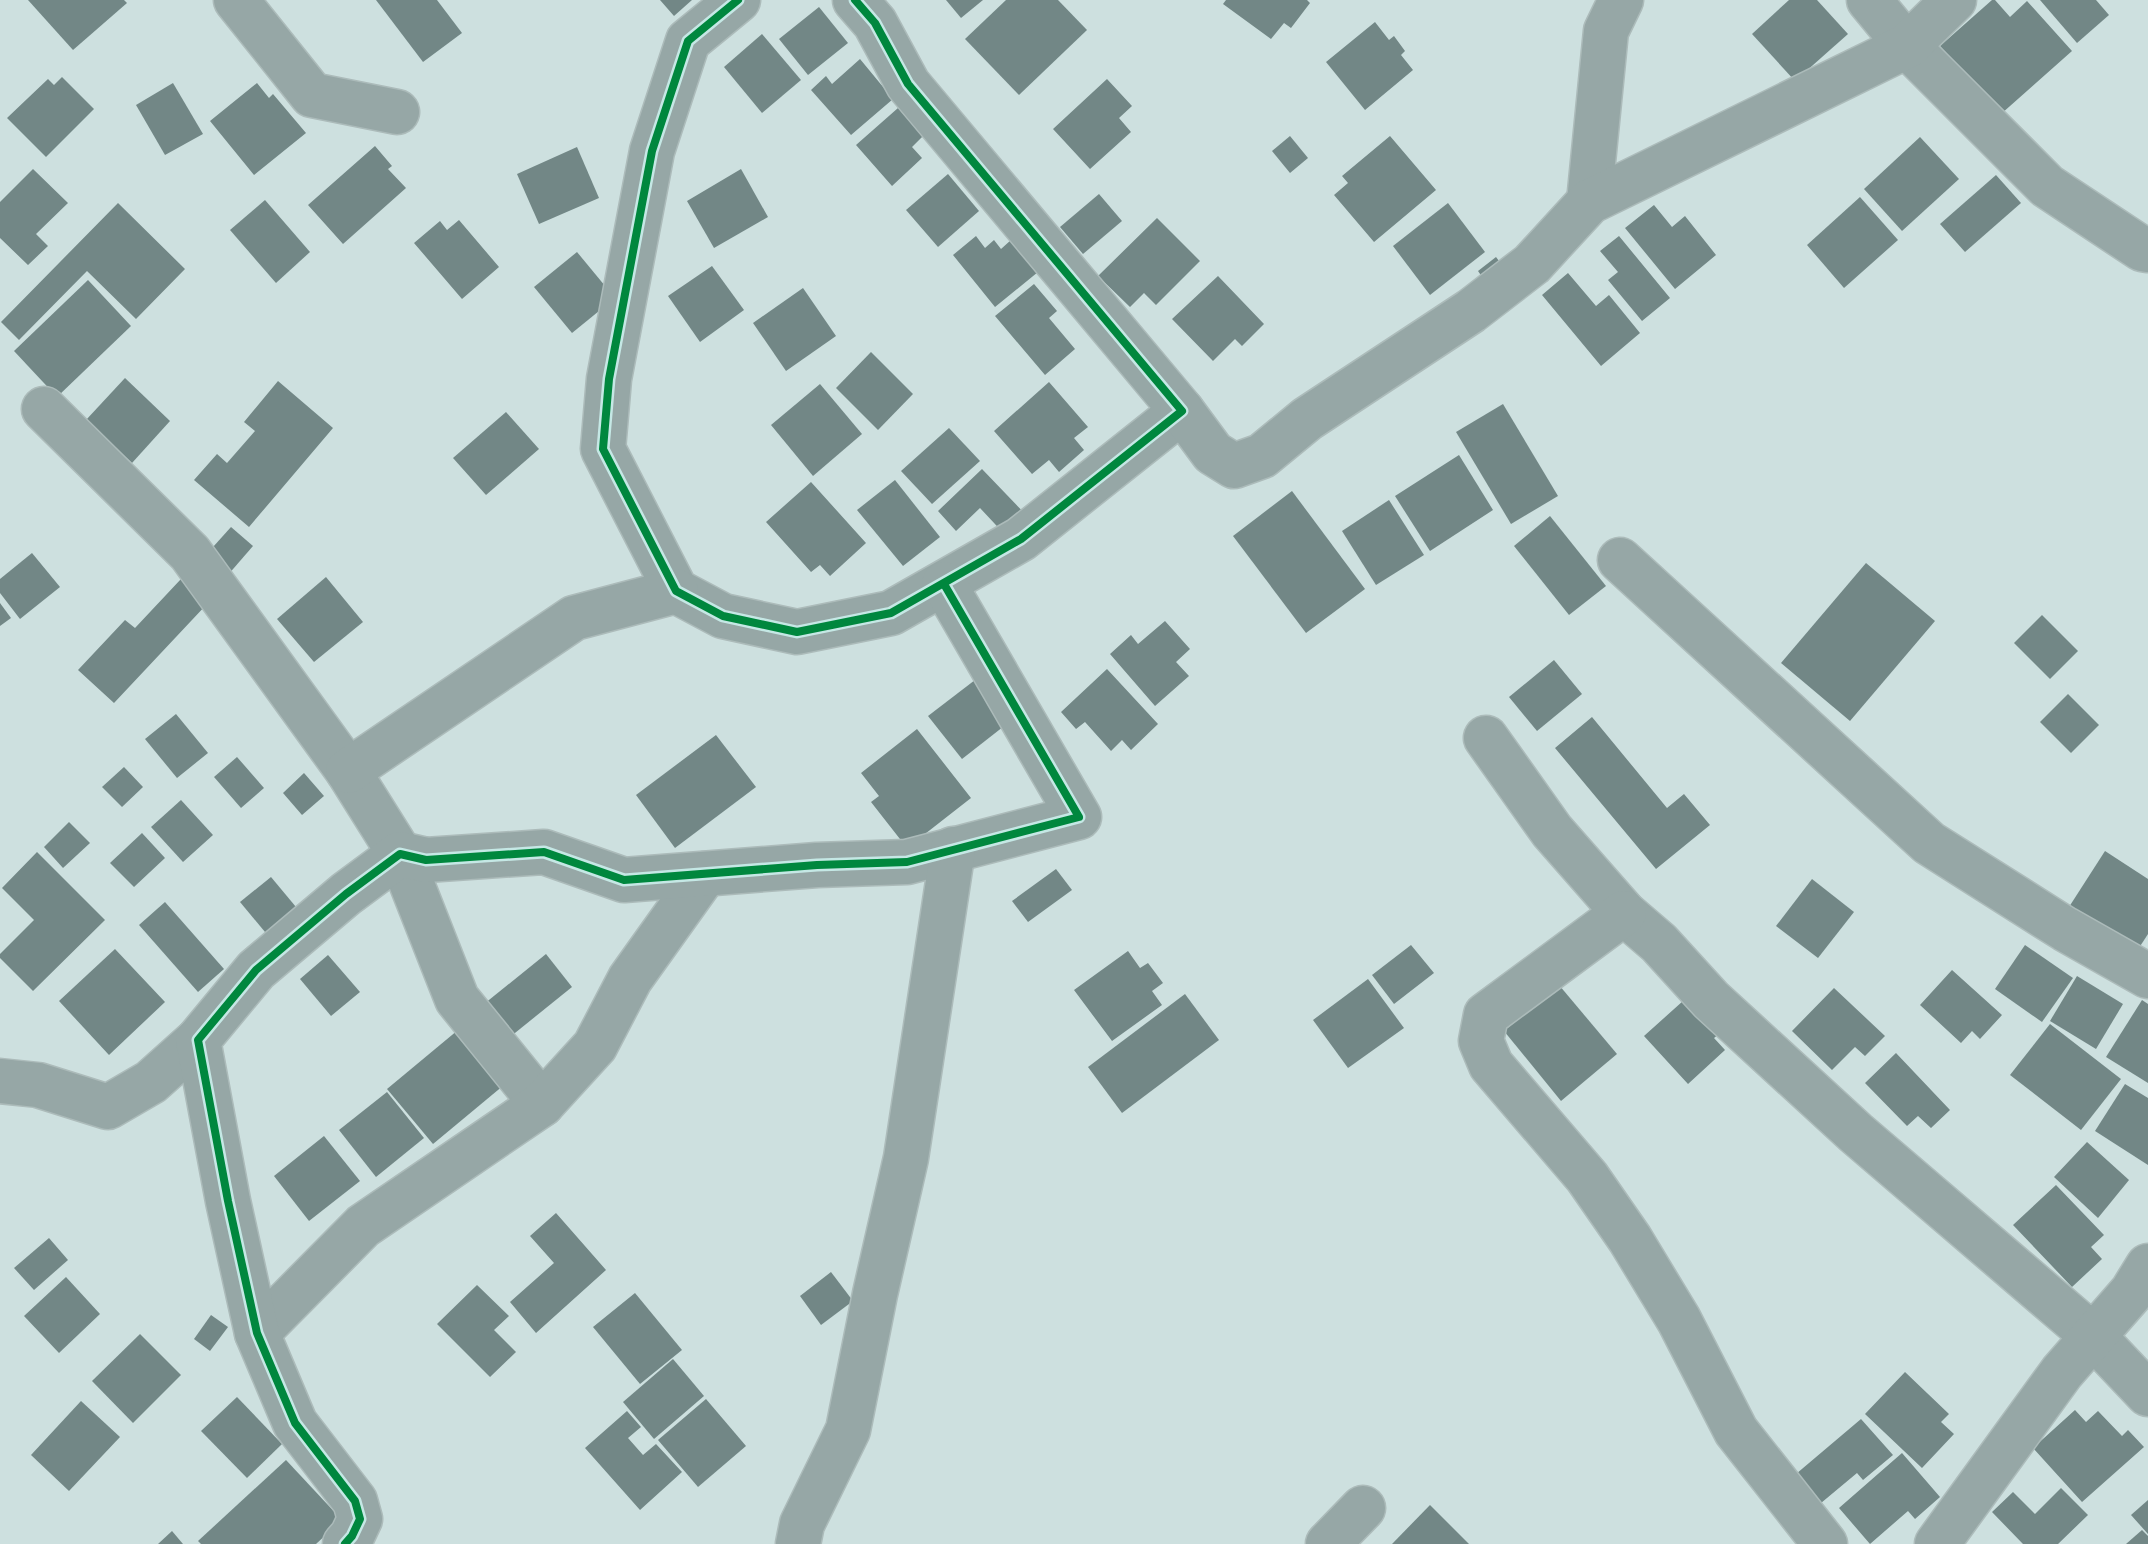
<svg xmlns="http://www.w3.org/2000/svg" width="2148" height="1544" font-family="'PT Sans Narrow',sans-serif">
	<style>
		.building { fill: #728786 }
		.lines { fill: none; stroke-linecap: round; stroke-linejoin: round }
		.minor-casing { stroke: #acbbba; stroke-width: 47 }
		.minor { stroke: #96a7a6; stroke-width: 44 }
		.cycleway-casing { stroke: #c5e8e5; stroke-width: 13 }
		.cycleway { stroke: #00873e; stroke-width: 8 }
	</style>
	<rect width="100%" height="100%" fill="#cde0df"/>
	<g class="building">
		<path d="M28 0H124L127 3 73 50Z"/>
		<path d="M376 0H437L462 33 423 62Z"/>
		<path d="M660 0H692L674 16Z"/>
		<path d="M946 0H983L961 18Z"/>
		<path d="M1006 0H1058L1087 30 1019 95 965 39Z"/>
		<path d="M1226 0H1307L1310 3 1291 28 1284 23 1271 39 1223 4Z"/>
		<path d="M1789 0H1817L1848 34 1795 81 1752 34Z"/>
		<path d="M1992 0H1995L2010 17 2027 1 2072 51 2001 114 1940 46Z"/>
		<path d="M2040 0H2096L2109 15 2077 43Z"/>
		<path d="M819 7 848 43 808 75 779 39Z"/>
		<path d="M1375 22 1389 40 1394 36 1405 51 1401 55 1413 70 1365 110 1326 62Z"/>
		<path d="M762 34 801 80 762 113 724 67Z"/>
		<path d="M860 59 893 99 851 135 811 90 826 76 832 84Z"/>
		<path d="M62 77 94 109 46 157 7 118 48 79 54 85Z"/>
		<path d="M1107 79 1132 106 1119 118 1131 132 1090 169 1053 129Z"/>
		<path d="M173 83 203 134 165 155 136 105Z"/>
		<path d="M257 83 269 98 273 94 306 133 254 175 210 121Z"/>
		<path d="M898 108 923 136 912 147 922 158 892 186 856 145Z"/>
		<path d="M1290 136 1308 158 1290 173 1272 151Z"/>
		<path d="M1390 136 1436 190 1374 242 1334 195 1348 183 1342 176Z"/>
		<path d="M1920 137 1959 179 1902 231 1864 189Z"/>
		<path d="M375 146 392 166 388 169 406 188 343 244 308 205Z"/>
		<path d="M577 147 599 198 539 224 517 174Z"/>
		<path d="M33 169 68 203 36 234 48 246 28 265 0 238V202Z"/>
		<path d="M741 169 768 217 714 248 687 201Z"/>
		<path d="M948 174 979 211 938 247 906 210Z"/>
		<path d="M1996 175 2021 203 1965 252 1940 224Z"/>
		<path d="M1099 194 1122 221 1083 254 1060 227Z"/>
		<path d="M1860 197 1898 240 1844 288 1807 245Z"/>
		<path d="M265 200 310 252 276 283 230 230Z"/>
		<path d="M118 203 185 269 136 319 87 271 19 340 1 322Z"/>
		<path d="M1448 203 1485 252 1430 295 1393 246Z"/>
		<path d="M1654 205 1672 227 1685 216 1716 255 1675 289 1625 228Z"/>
		<path d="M1157 218 1200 261 1156 305 1144 293 1130 307 1098 276Z"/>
		<path d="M459 220 499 267 462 299 414 243 440 221 447 230Z"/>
		<path d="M976 236 985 248 994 240 1001 249 1011 240 1038 272 995 307 953 255Z"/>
		<path d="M1619 236 1670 298 1642 321 1608 280 1618 272 1600 251Z"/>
		<path d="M577 252 615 298 572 333 534 287Z"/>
		<path d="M1496 257 1508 273 1489 287 1478 271Z"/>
		<path d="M712 266 744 310 700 342 668 296Z"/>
		<path d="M1568 273 1596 306 1609 295 1640 333 1601 366 1542 295Z"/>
		<path d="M1218 276 1264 324 1242 346 1235 339 1213 361 1172 319Z"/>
		<path d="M88 280 131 326 57 397 14 351Z"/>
		<path d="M1034 284 1057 311 1049 318 1075 349 1045 375 995 316Z"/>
		<path d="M803 288 836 336 786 371 753 323Z"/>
		<path d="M871 352 913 394 878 430 836 388Z"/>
		<path d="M125 378 170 421 132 463 86 420Z"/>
		<path d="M278 381 333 428 249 527 194 480 217 454 227 463 255 431 244 422Z"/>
		<path d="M1049 382 1088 427 1074 438 1084 450 1059 472 1049 460 1032 474 994 431Z"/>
		<path d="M820 384 862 434 813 476 771 425Z"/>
		<path d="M1503 404 1558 496 1511 524 1456 432Z"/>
		<path d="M506 412 539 449 486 495 453 458Z"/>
		<path d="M949 428 980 461 932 504 901 471Z"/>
		<path d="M1459 455 1493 510 1430 551 1395 496Z"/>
		<path d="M982 469 1030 519 1009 539 980 508 956 531 938 511Z"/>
		<path d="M895 480 940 537 903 566 857 510Z"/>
		<path d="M811 482 866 543 830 576 820 565 811 572 766 522Z"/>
		<path d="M1292 491 1365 589 1306 633 1233 536Z"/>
		<path d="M1389 500 1424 555 1376 585 1342 531Z"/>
		<path d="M1550 516 1606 586 1569 615 1514 546Z"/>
		<path d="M231 527 253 546 227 576 204 557Z"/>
		<path d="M32 553 60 587 20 619 0 593V579Z"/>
		<path d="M1866 563 1935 621 1850 721 1781 663Z"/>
		<path d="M326 577 363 622 314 662 277 619Z"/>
		<path d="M181 579 207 604 114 703 78 670 125 620 135 628Z"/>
		<path d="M0 603 11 618 0 626Z"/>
		<path d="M2042 615 2078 651 2050 679 2014 643Z"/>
		<path d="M1165 621 1190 649 1176 662 1189 676 1155 706 1110 654 1131 635 1138 644Z"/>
		<path d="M1554 660 1582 694 1537 731 1509 697Z"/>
		<path d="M1107 669 1158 724 1131 750 1122 740 1111 751 1085 722 1076 729 1061 712Z"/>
		<path d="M975 680 1008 723 962 759 928 716Z"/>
		<path d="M2068 694 2099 725 2071 753 2040 722Z"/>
		<path d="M176 714 208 753 177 778 145 739Z"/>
		<path d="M1592 717 1667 808 1684 794 1710 825 1656 869 1555 748Z"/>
		<path d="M917 729 971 798 907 848 871 802 879 796 861 773Z"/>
		<path d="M716 735 756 787 675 848 636 795Z"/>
		<path d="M237 757 264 788 241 808 214 777Z"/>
		<path d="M124 767 143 787 122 807 102 787Z"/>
		<path d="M304 773 324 796 302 815 283 793Z"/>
		<path d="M181 800 213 835 183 862 151 827Z"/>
		<path d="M69 822 90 843 63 868 44 847Z"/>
		<path d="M142 833 165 858 134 887 110 863Z"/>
		<path d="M2105 851 2148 879V934L2137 951 2069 907Z"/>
		<path d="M37 852 105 920 33 991 0 958V954L34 920 2 888Z"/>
		<path d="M1056 869 1072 890 1028 922 1012 901Z"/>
		<path d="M271 877 301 913 270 938 240 902Z"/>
		<path d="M1812 879 1854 912 1818 958 1776 926Z"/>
		<path d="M165 902 224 969 198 992 139 925Z"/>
		<path d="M1411 945 1434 973 1394 1004 1372 975Z"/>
		<path d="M2025 945 2073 978 2042 1022 1995 989Z"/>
		<path d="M115 949 165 1002 109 1055 59 1001Z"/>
		<path d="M1128 951 1140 968 1148 963 1163 983 1152 991 1162 1005 1112 1041 1074 990Z"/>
		<path d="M546 954 572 987 510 1037 484 1004Z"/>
		<path d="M328 955 360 992 331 1016 300 979Z"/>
		<path d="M1952 970 2002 1015 1980 1039 1972 1031 1961 1043 1920 1005Z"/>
		<path d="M2077 976 2123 1004 2096 1049 2050 1021Z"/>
		<path d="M1368 979 1404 1028 1348 1068 1313 1020Z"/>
		<path d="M1559 985 1617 1054 1561 1101 1504 1031Z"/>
		<path d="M1834 988 1885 1036 1865 1056 1855 1047 1832 1070 1792 1031Z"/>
		<path d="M1693 992 1726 1028 1714 1038 1725 1050 1688 1084 1644 1036Z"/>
		<path d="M1185 994 1219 1040 1122 1113 1088 1067Z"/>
		<path d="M2142 1000 2148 1004V1083L2106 1057Z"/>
		<path d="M2050 1024 2121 1079 2081 1130 2010 1075Z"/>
		<path d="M458 1030 504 1085 433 1144 387 1089Z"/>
		<path d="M1896 1053 1950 1110 1931 1128 1918 1116 1907 1126 1865 1083Z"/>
		<path d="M2125 1084 2148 1098V1165L2095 1131Z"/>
		<path d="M387 1092 424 1138 376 1177 339 1130Z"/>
		<path d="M324 1136 360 1181 309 1221 274 1176Z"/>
		<path d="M2087 1142 2129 1180 2098 1218 2054 1177Z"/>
		<path d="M2056 1185 2104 1235 2091 1247 2102 1259 2072 1287 2013 1225Z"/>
		<path d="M556 1213 606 1270 536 1333 510 1302 554 1263 530 1236Z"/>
		<path d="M49 1238 68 1260 34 1290 14 1268Z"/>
		<path d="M831 1272 853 1301 821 1325 800 1296Z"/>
		<path d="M66 1277 100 1314 59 1353 24 1316Z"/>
		<path d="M477 1285 509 1316 494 1330 516 1352 490 1377 437 1324Z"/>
		<path d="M635 1293 682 1350 640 1384 593 1327Z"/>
		<path d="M211 1315 228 1327 210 1351 194 1339Z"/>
		<path d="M140 1334 181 1375 133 1423 92 1381Z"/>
		<path d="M673 1359 704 1396 654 1439 623 1402Z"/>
		<path d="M1905 1372 1949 1414 1941 1422 1954 1434 1922 1468 1865 1414Z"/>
		<path d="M237 1397 282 1444 247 1478 201 1431Z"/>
		<path d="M706 1399 746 1446 698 1487 658 1440Z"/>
		<path d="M81 1401 120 1437 69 1491 31 1455Z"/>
		<path d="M2075 1410 2086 1422 2098 1411 2122 1436 2128 1430 2144 1447 2082 1502 2033 1448Z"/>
		<path d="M627 1411 641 1427 628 1438 643 1455 656 1444 682 1472 640 1510 585 1448Z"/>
		<path d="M1861 1419 1893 1455 1863 1480 1857 1473 1821 1503 1796 1474Z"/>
		<path d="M1902 1453 1940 1497 1915 1519 1908 1511 1870 1544 1839 1508Z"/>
		<path d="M286 1460 342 1520 316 1544H201L198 1541Z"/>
		<path d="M2061 1488 2088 1515 2058 1544H2023L1992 1512 2013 1492 2035 1514Z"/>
		<path d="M2148 1500V1534L2131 1515Z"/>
		<path d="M1430 1505 1469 1544H1392Z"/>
		<path d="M2142 1530 2148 1536V1544H2126Z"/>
		<path d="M172 1531 183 1544H158Z"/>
	</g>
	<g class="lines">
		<defs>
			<g id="minor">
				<path d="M236 0 312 95 397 112"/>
				<path d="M738 0 688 41 652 151 609 379 603 449 676 591 723 616 797 632 891 613 1021 539 1182 411 908 84 875 23 855 0"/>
				<path d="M1869 0 1907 46 2047 186 2142 249 2148 250"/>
				<path d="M1589 202 1606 31 1621 0"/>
				<path d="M44 409 190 553 348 771 400 854 457 999 542 1104"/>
				<path d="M1182 411 1213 453 1234 466 1262 456 1307 419 1471 311 1532 264 1589 202 1907 46 1954 0"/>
				<path d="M1620 560 1929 843 2065 929 2148 976"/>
				<path d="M1486 738 1552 831 1624 913 1659 943 1711 1000 1856 1133 2093 1336 2148 1394"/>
				<path d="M348 771 574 618 676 591"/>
				<path d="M1624 913 1486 1015 1481 1041 1491 1065 1587 1177 1630 1239 1679 1320 1736 1431 1825 1544"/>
				<path d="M0 1081 38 1085 108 1107 151 1082 198 1040"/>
				<path d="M257 1333 363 1226 542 1104 595 1046 630 979 705 874"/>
				<path d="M345 1544 352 1536 360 1519 355 1501 295 1423 257 1333 228 1201 198 1040 256 970 346 894 400 854 426 860 544 852 624 880 817 865 907 862 1079 817 944 584"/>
				<path d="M798 1544 802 1524 848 1430 875 1294 906 1158 953 849"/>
				<path d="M1328 1544 1363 1508"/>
				<path d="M1937 1544 2062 1372 2132 1292 2148 1266"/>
			</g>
		</defs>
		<use href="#minor" class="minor-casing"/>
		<use href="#minor" class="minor"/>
		<defs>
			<g id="cycleway">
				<path d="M738 0 688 41 652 151 609 379 603 449 676 591 723 616 797 632 891 613 1021 539 1182 411 908 84 875 23 855 0"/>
				<path d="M345 1544 352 1536 360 1519 355 1501 295 1423 257 1333 228 1201 198 1040 256 970 346 894 400 854 426 860 544 852 624 880 817 865 907 862 1079 817 944 584"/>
			</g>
		</defs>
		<use href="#cycleway" class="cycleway-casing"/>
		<use href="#cycleway" class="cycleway"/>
	</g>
</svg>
